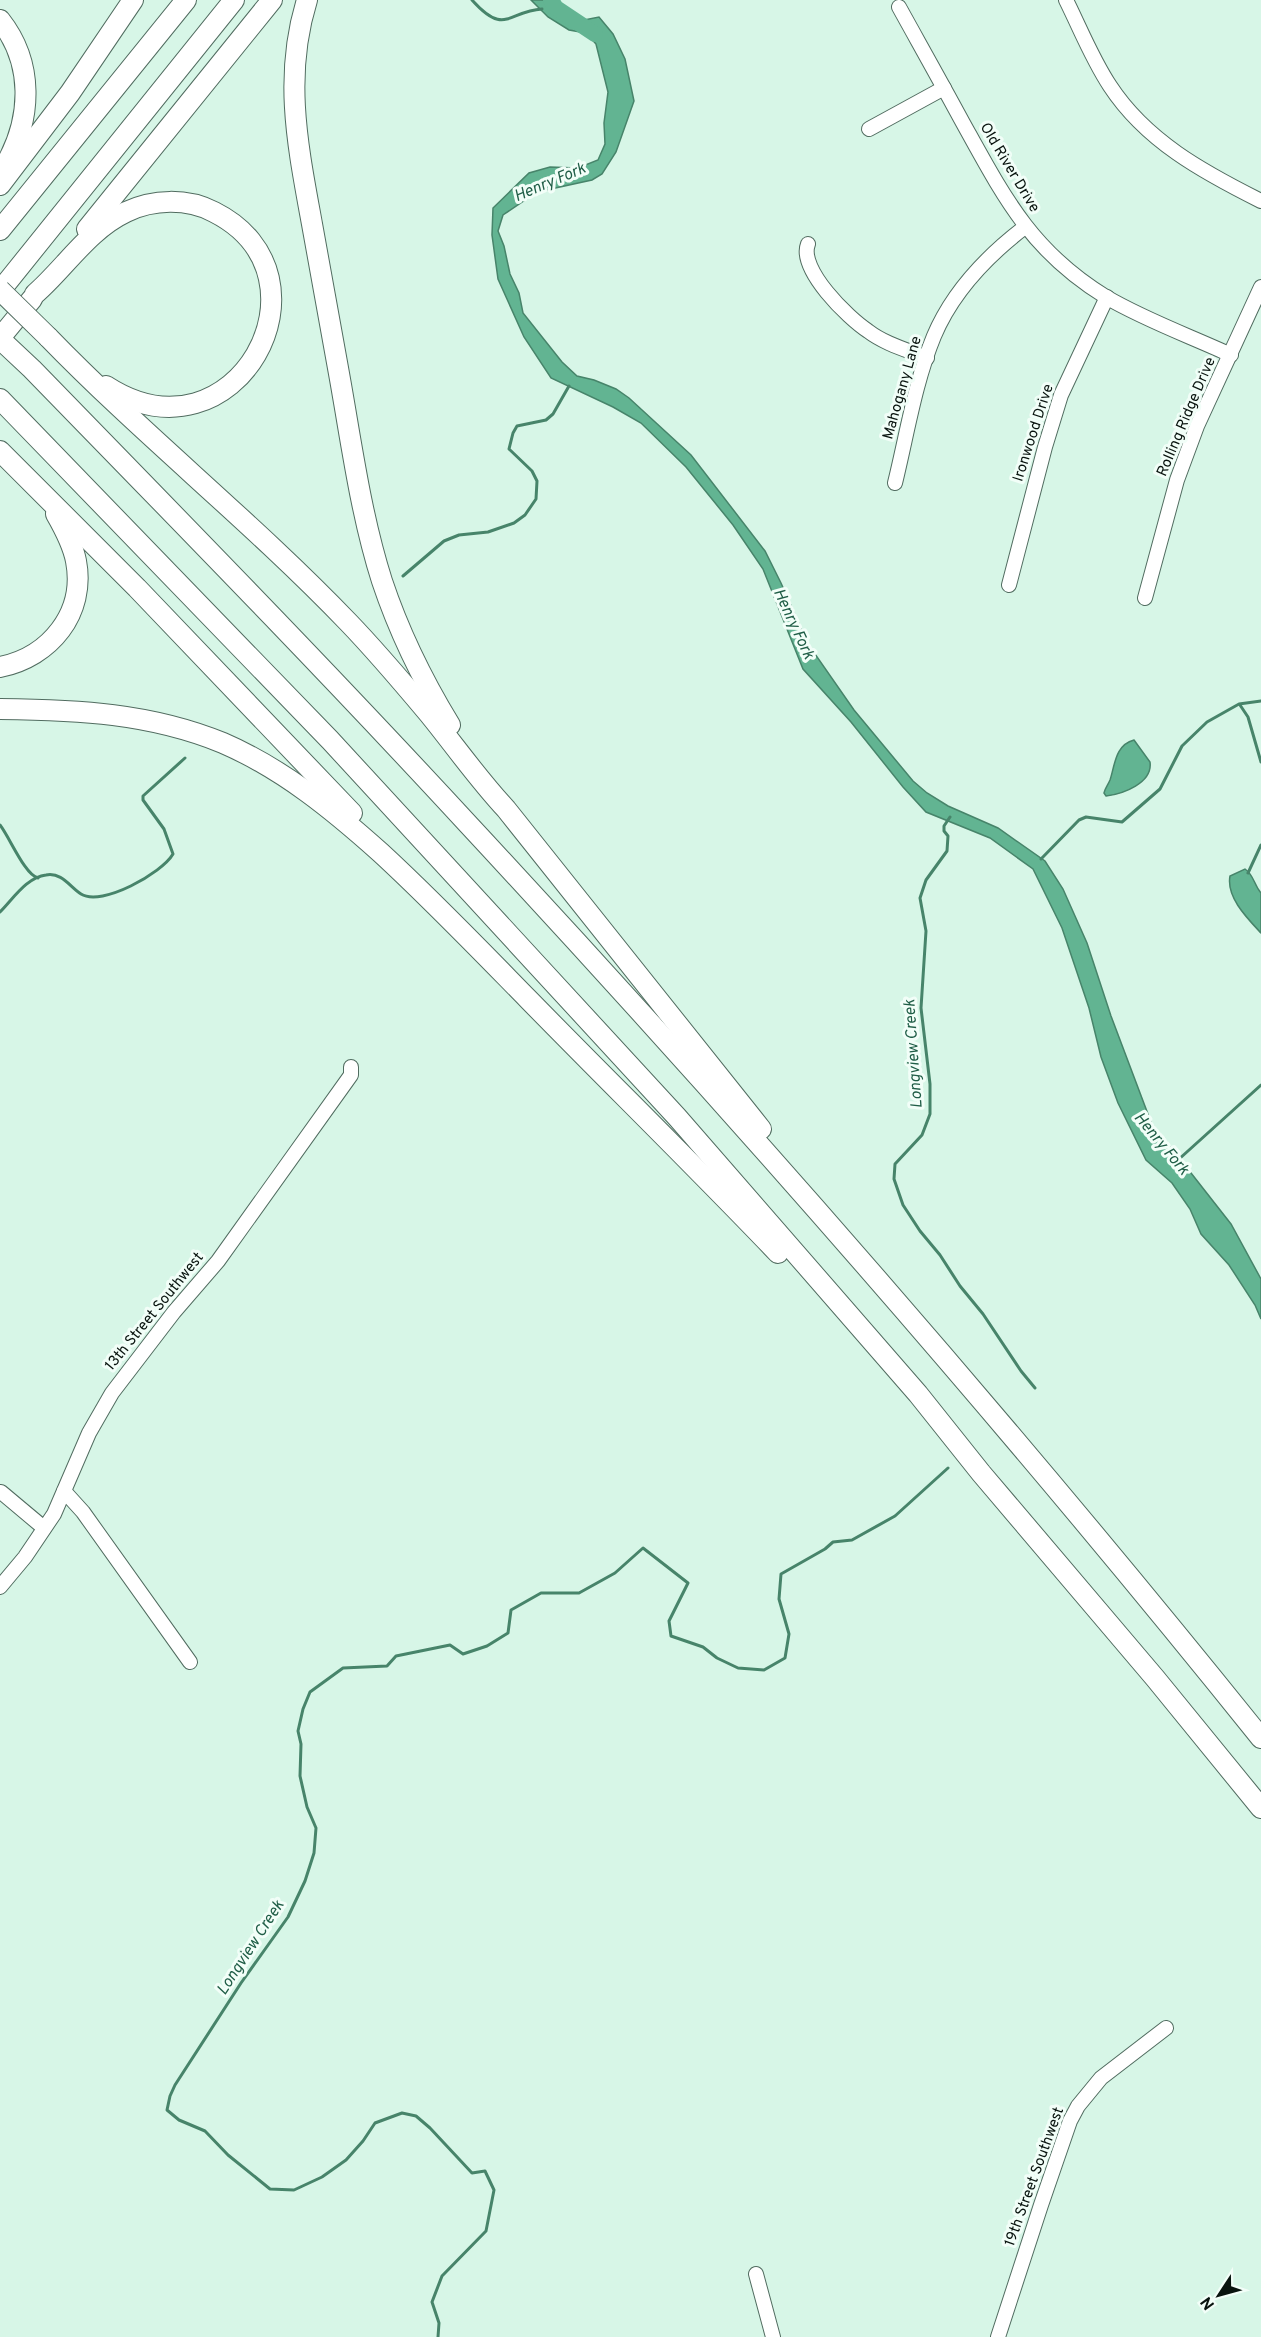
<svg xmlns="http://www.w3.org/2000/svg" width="1261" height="2337" font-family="Overpass,sans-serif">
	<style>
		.water { fill: #62b492; stroke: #47846a; stroke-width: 1.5 }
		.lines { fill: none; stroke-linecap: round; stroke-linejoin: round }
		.stream { stroke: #47846a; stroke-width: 3 }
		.river { stroke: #62b492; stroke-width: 16 }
		.minor-casing { stroke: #516c60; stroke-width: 16 }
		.highway-casing { stroke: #516c60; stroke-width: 22 }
		.minor { stroke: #fff; stroke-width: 14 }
		.highway { stroke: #fff; stroke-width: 20 }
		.highway-bridge-casing { stroke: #516c60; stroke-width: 22; stroke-linecap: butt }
		.highway-bridge { stroke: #fff; stroke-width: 20 }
		.labels { text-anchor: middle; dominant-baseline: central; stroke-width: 6; stroke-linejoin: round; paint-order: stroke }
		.street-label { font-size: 15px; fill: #08130e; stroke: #f2fef8 }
		.water-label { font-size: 16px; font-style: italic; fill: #205e47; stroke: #f2fef8 }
	</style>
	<rect width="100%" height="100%" fill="#d7f6e7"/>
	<g class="water">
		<path d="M531 0H558L574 22 599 17 613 34 625 59 634 101 616 152 602 174 592 180 537 192 503 215 498 231 504 246 510 274 519 293 523 313 562 362 577 376 594 380 616 389 629 398 691 455 765 551 781 583 808 644 854 710 913 781 927 793 948 806 998 828 1045 861 1063 889 1087 943 1111 1016 1154 1130 1173 1150 1231 1224 1261 1279V1319L1255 1305 1229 1265 1201 1234 1190 1209 1172 1183 1146 1160 1118 1103 1101 1057 1089 1008 1062 928 1033 869 990 838 926 812 903 787 851 722 803 669 763 569 733 525 686 467 641 423 613 407 551 378 524 337 498 279 492 235 493 208 529 173 550 167 578 168 598 160 605 144 604 123 608 92 596 44 586 33 569 30 548 17Z"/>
		<path d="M1134 740 1150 762C1153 783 1123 794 1106 796L1104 793C1105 788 1108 785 1110 780 1115 765 1115 745 1134 740Z"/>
		<path d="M1245 869C1254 875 1254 885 1261 893V933C1247 918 1226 897 1230 876Z"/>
	</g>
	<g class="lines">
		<g class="stream">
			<path d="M472 0C505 37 508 11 542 9"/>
			<path d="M403 576 444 541 459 535 488 532 514 523 525 515 536 499 537 481 532 471 509 449 513 433 517 426 546 420 553 414 569 386"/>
			<path d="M1240 705 1248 717 1261 762"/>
			<path d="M950 817 944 826V831L948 836 947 851 926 880 920 898 926 931 921 1008 930 1084V1114L922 1135 895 1164 894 1179 903 1205 920 1231 940 1255 960 1286 983 1314 1021 1371 1035 1388"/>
			<path d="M0 825C10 838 25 875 38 878"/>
			<path d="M1041 859 1079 820 1086 817 1122 822 1160 789 1182 746 1207 722 1239 704 1261 701"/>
			<path d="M1248 873 1261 845"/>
			<path d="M0 912C13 899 27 877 46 875 62 872 70 887 81 894 102 907 162 873 173 854L164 829 143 800V796L185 758"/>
			<path d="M1178 1160 1261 1085"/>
			<path d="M438 2337 439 2323 432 2302 442 2276 486 2231 494 2190 485 2171 472 2173 430 2128 416 2116 402 2113 375 2123 363 2141 346 2160 322 2177 294 2190 270 2189 228 2155 205 2131 179 2120 167 2110 170 2096 175 2085 241 1983 288 1917 305 1881 314 1853 316 1828 307 1807 300 1776 301 1744 298 1731 303 1709 310 1692 343 1668 387 1666 396 1656 450 1645 463 1654 487 1646 508 1633 511 1610 541 1593H579L615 1573 643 1548 688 1583 669 1621 671 1636 703 1647 717 1658 738 1668 764 1670 785 1658 789 1634 779 1599 781 1574 825 1549 833 1542 852 1540 895 1516 948 1468"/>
		</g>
		<path class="river" d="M551 0 556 8 595 34"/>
		<defs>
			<g id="minor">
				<path d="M1066 0C1080 28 1092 59 1110 86 1146 141 1203 172 1261 201"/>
				<path d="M899 7C920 45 942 84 963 123 1004 197 1031 251 1106 297 1145 320 1190 336 1231 355"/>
				<path d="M869 129 944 88"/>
				<path d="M808 244C798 269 848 318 868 331 885 344 907 350 927 358"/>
				<path d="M895 483C907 434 915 382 934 336 953 291 987 256 1025 227"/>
				<path d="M1009 585 1045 447 1061 395 1107 297"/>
				<path d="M1145 598 1177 480 1197 426 1261 287"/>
				<path d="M64 1491 83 1512 190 1662"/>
				<path d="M1 1492 44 1528"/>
				<path d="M0 1587 25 1557 54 1514 89 1433 112 1393 174 1312 218 1261 351 1075V1067"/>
				<path d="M756 2274 773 2337"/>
				<path d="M998 2337 1041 2205 1070 2121 1078 2106 1101 2078 1166 2028"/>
			</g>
			<g id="highway">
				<path d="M307 0C283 77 298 147 312 224 321 272 329 320 338 368 351 439 360 512 382 581 399 632 422 679 450 725"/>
				<path d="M0 20C34 63 32 118 6 164"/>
				<path d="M0 185 70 93 133 0"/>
				<path d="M87 229 272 0"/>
				<path d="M0 230 186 0"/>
				<path d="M0 291 234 0"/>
				<path d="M35 294C65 268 88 230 126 212 153 199 187 198 214 212 341 276 235 470 106 386"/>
				<path d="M48 337C144 436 252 522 348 622 376 651 403 683 429 714 455 746 478 779 506 809L761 1129"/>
				<path d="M0 338 32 299"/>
				<path d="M0 339 32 369C178 519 325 669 467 823 742 1119 1008 1423 1261 1738"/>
				<path d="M0 399 330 740 677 1117 918 1394 981 1473 1155 1678 1261 1808"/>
				<path d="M0 451 137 588 352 813"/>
				<path d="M0 667C50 657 86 613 76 561 73 545 64 528 56 514"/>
				<path d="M0 709C78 710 150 713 223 743 283 769 333 810 381 853 432 900 480 950 528 999 611 1084 696 1167 778 1253"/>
			</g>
		</defs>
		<use href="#minor" class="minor-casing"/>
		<use href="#highway" class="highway-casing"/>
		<use href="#minor" class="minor"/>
		<use href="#highway" class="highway"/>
		<defs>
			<path id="highway-bridge" d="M0 290 48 337"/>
		</defs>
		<use href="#highway-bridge" class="highway-bridge-casing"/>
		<use href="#highway-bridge" class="highway-bridge"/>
	</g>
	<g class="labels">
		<g class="street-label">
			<text transform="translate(1009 168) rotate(59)">Old River Drive</text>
			<text transform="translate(903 388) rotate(-74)">Mahogany Lane</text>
			<text transform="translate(1187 417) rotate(-67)">Rolling Ridge Drive</text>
			<text transform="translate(1034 433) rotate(-72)">Ironwood Drive</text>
			<text transform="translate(155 1312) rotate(-51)">13th Street Southwest</text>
			<text transform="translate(1035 2177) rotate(-70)">19th Street Southwest</text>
		</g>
		<g class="water-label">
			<text transform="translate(550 183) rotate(-23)">Henry Fork</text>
			<text transform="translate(793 624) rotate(65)">Henry Fork</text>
			<text transform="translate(914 1054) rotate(-94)">Longview Creek</text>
			<text transform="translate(1161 1144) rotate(50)">Henry Fork</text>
			<text transform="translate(251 1948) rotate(-57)">Longview Creek</text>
		</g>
	</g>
	<g transform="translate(1219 2295) rotate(234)" stroke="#f2fef8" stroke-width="4.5" paint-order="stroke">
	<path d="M0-4.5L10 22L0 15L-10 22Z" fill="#08130e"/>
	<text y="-9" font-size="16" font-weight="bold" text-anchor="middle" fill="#08130e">N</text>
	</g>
</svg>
